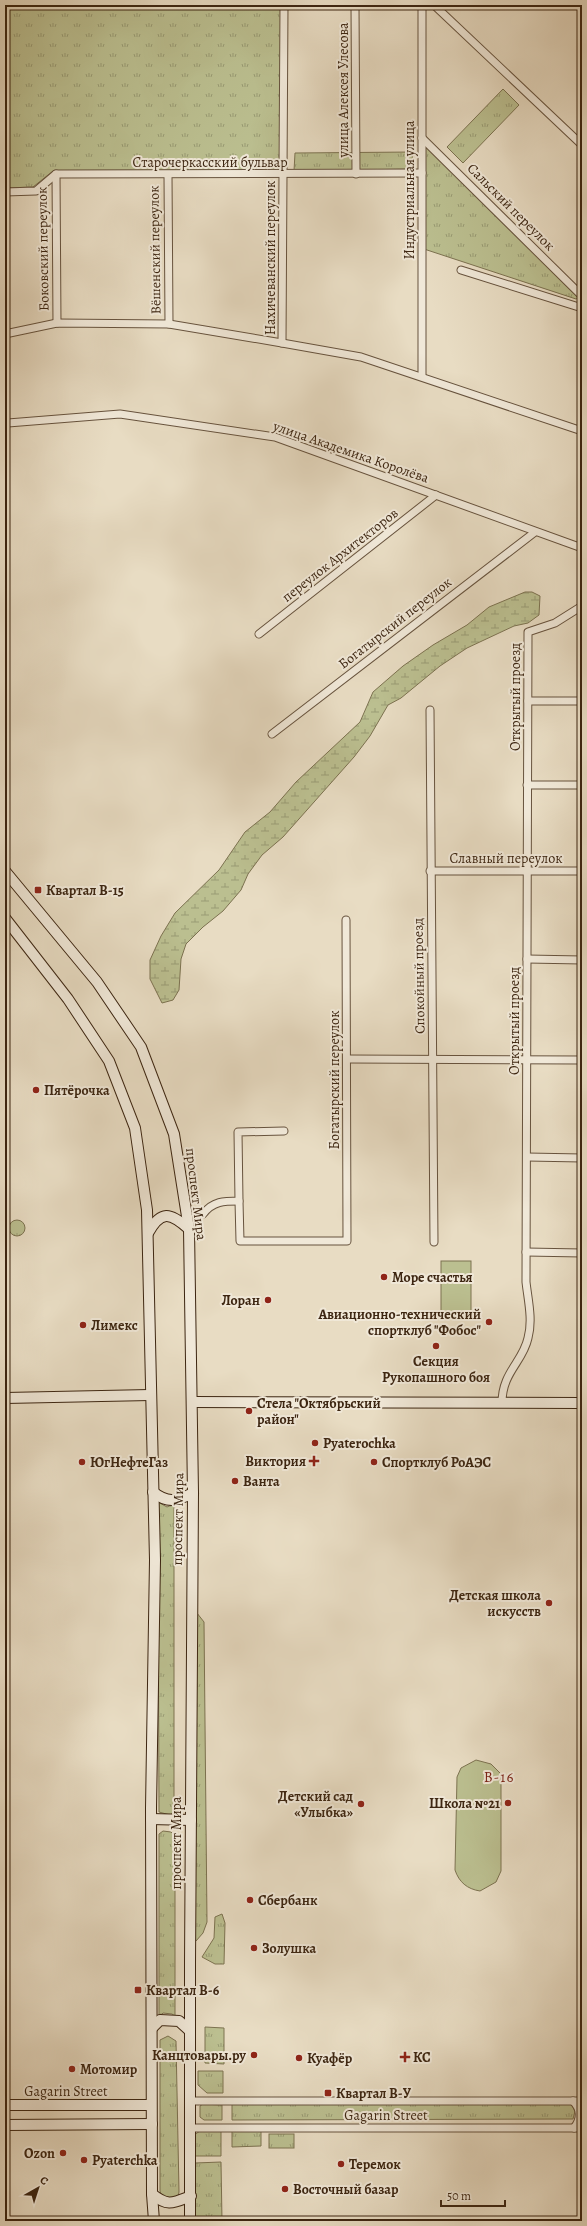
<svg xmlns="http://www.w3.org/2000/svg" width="587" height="2226" font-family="Alegreya,serif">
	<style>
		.grass { fill: url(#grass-tufts); stroke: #7c7250 }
		.wetland { fill: url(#wetland-marsh); stroke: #7c7250 }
		.pitch { fill: #bbbf90; stroke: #7c7250 }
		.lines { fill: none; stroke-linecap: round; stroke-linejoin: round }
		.street-casing { stroke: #67533e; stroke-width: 9 }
		.secondary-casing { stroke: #3c2511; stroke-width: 12 }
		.street { stroke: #f0e8d8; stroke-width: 7 }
		.secondary { stroke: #f0e8d8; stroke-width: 10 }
		.poi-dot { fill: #8f2418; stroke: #f0e8d8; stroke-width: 1.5 }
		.labels { text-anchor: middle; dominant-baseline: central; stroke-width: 4; stroke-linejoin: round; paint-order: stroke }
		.street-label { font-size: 14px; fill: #3c2511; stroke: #f0e8d8 }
		.poi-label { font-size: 14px; font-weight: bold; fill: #3c2511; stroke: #f0e8d8; text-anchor: start }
		.neighbourhood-label { font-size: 15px; letter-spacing: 1px; fill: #7a1f14; stroke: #f0e8d8 }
	</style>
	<defs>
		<pattern id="grass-tufts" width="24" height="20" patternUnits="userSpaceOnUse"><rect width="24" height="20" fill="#bbbf90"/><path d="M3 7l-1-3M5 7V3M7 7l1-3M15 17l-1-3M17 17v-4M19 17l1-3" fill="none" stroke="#999b74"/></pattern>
		<pattern id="wetland-marsh" width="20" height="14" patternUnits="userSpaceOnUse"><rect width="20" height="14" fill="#bbbf90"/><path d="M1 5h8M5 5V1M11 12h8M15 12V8" fill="none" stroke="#999b74"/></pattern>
	</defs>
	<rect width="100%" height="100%" fill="#e8dcc3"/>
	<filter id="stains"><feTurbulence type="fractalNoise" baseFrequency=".005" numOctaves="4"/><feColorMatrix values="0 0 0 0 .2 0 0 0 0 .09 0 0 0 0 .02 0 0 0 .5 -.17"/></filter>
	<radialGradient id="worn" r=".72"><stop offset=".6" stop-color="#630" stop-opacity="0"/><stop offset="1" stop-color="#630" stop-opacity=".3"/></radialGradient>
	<g class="grass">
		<path d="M5 5H281L280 171H53L33 187 5 188Z"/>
		<path d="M503 89 519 105 463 163 447 147Z"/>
		<path d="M428 148 580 297 576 299 424 249 425 149Z"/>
		<path d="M412 152 413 169 294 171 295 153Z"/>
		<circle cx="17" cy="1228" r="8"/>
		<path d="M158 1502 167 1507 174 1504V1812L170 1815 159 1812Z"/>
		<path d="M193 1608 204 1622 207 1922 203 1933 196 1941 192 1940Z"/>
		<path d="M163 1831 171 1832 175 1836V2016L172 2014 163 2013 159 2017V1834Z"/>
		<path d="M222 1914 225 1923 224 1964H215L202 1957 214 1938 215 1917Z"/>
		<path d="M205 2027 224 2028V2064L205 2063Z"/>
		<path d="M168 2036 176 2041 179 2192 178 2197 174 2200 161 2195 160 2191V2040Z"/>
		<path d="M198 2071H223V2093H207L198 2085Z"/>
		<path d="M203 2104 222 2105V2120H204L200 2117V2106Z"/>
		<path d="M232 2104H571L575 2111 573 2119 232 2120Z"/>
		<path d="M200 2131H221V2156H194V2135Z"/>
		<path d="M232 2131H261V2146L232 2147Z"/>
		<rect x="269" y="2134" width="25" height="14"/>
		<path d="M221 2162 222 2221H195V2163Z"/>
	</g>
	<path class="wetland" d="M525 592H532L540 596 539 615 528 623 514 626 467 648 440 666 401 698 388 705 370 736 354 757 283 837 262 855 248 874 241 890 223 911 203 927 186 944 181 959 179 990 173 1000 162 1003 150 979V960L161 936 175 913 219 870 245 832 270 812 296 782 360 722 373 692 403 666 433 645 467 625 489 607Z"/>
	<g class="pitch">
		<rect x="441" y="1261" width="30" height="56"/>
		<path d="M476 1760 491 1764 501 1774V1871L496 1882 480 1891C467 1889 459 1882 455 1870L457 1777 461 1768Z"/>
	</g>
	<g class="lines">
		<defs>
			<g id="street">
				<path d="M355 5 356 174"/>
				<path d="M434 5 582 145"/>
				<path d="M422 138 582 296"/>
				<path d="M56 174 57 323"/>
				<path d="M168 175 169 324"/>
				<path d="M5 192 36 191 56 174 422 173"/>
				<path d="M461 270 582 308"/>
				<path d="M5 334 57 323 169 324 282 343 361 357 582 431"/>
				<path d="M282 343 284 5"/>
				<path d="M422 376V5"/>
				<path d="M8 423 120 414 275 437 582 548"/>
				<path d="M259 634 436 495"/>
				<path d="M528 701H582"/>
				<path d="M430 710 434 1242"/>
				<path d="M272 734 535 532"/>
				<path d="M527 785H582"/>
				<path d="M430 871H582"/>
				<path d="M527 959 582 960"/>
				<path d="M348 1059 582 1060"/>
				<path d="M527 1157 582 1158"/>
				<path d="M239 1201 240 1241H347L346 920"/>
				<path d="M203 1214C213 1201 224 1201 239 1201L238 1132 284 1131"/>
				<path d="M526 1252 582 1253"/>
				<path d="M502 1403C502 1372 523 1362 528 1338 533 1320 528 1300 526 1282L528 632 555 623 582 606"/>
				<path d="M191 2101H582"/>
				<path d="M573 2101C581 2109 581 2119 574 2128"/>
				<path d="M190 2128H582"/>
			</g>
			<g id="secondary">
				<path d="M5 871 97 982 141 1047 174 1134 189 1229 193 1493 190 1963V2221"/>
				<path d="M5 918 68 999 109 1061 135 1128 147 1210 155 1560 151 1808 152 2194 154 2221"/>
				<path d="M148 1233C161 1210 170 1212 189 1229"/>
				<path d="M5 1398 150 1395"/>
				<path d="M192 1402 582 1403"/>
				<path d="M153 1492C168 1504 177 1501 193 1493"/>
				<path d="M151 1819 191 1820"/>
				<path d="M152 2028 160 2020 179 2021 190 2031"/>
				<path d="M5 2105H151"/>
				<path d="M5 2125 152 2124"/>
				<path d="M152 2194C168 2207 173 2203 191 2196"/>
			</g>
		</defs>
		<use href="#street" class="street-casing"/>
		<use href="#secondary" class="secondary-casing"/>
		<use href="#street" class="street"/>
		<use href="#secondary" class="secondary"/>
	</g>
	<g class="poi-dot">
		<rect x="34" y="886" width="8" height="8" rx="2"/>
		<circle cx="36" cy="1090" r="4"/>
		<circle cx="384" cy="1277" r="4"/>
		<circle cx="268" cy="1300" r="4"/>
		<circle cx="489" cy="1322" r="4"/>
		<circle cx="83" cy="1325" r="4"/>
		<circle cx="436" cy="1346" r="4"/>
		<circle cx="249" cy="1411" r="4"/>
		<circle cx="315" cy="1443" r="4"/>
		<path d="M312 1455h4v4h4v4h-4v4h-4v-4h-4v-4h4z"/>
		<circle cx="82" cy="1462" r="4"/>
		<circle cx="374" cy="1462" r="4"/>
		<circle cx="235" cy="1481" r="4"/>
		<circle cx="549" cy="1603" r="4"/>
		<circle cx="508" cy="1803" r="4"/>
		<circle cx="361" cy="1804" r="4"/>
		<circle cx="250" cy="1900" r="4"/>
		<circle cx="254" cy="1948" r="4"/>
		<rect x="134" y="1986" width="8" height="8" rx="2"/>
		<circle cx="254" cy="2055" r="4"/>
		<path d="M403 2051h4v4h4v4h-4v4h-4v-4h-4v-4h4z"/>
		<circle cx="299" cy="2058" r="4"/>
		<circle cx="72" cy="2069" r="4"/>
		<rect x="324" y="2089" width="8" height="8" rx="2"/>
		<circle cx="63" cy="2153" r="4"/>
		<circle cx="84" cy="2160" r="4"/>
		<circle cx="341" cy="2164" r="4"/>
		<circle cx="285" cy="2189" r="4"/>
	</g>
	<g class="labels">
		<g class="street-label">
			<text transform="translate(343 90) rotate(-90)">улица Алексея Улесова</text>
			<text x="210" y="162">Старочеркасский бульвар</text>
			<text transform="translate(409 190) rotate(-90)">Индустриальная улица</text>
			<text transform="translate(511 207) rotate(45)">Сальский переулок</text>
			<text transform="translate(43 249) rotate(-91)">Боковский переулок</text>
			<text transform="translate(155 250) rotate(-91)">Вёшенский переулок</text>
			<text transform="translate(270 258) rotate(-90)">Нахичеванский переулок</text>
			<text transform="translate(351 452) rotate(19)">улица Академика Королёва</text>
			<text transform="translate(340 555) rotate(-38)">переулок Архитекторов</text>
			<text transform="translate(395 623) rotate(-38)">Богатырский переулок</text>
			<text transform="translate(515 697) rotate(-90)">Открытый проезд</text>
			<text x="506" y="858">Славный переулок</text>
			<text transform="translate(419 976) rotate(-91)">Спокойный проезд</text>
			<text transform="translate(514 1021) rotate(-90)">Открытый проезд</text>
			<text transform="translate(334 1080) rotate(-90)">Богатырский переулок</text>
			<text transform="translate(196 1194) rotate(83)">проспект Мира</text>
			<text transform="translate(178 1519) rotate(-89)">проспект Мира</text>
			<text transform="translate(176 1843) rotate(-90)">проспект Мира</text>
			<text x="66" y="2091">Gagarin Street</text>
			<text x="386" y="2115">Gagarin Street</text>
		</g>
		<g class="poi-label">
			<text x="46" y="890">Квартал В-15</text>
			<text x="44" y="1090">Пятёрочка</text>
			<text x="392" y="1277">Море счастья</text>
			<text x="260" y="1300" text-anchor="end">Лоран</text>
			<text x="481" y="1314" text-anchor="end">Авиационно-технический<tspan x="481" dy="16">спортклуб "Фобос"</tspan></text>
			<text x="91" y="1325">Лимекс</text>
			<text x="436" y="1361" text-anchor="middle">Секция<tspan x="436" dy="16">Рукопашного боя</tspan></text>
			<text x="257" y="1403">Стела "Октябрьский<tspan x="257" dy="16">район"</tspan></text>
			<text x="323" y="1443">Pyaterochka</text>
			<text x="306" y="1461" text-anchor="end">Виктория</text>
			<text x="90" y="1462">ЮгНефтеГаз</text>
			<text x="382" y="1462">Спортклуб РоАЭС</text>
			<text x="243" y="1481">Ванта</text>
			<text x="541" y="1595" text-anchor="end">Детская школа<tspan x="541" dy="16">искусств</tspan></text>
			<text x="353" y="1796" text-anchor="end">Детский сад<tspan x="353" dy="16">«Улыбка»</tspan></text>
			<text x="500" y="1803" text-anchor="end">Школа №21</text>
			<text x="258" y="1900">Сбербанк</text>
			<text x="262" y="1948">Золушка</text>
			<text x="146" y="1990">Квартал В-6</text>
			<text x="246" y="2055" text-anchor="end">Канцтовары.ру</text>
			<text x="413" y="2057">КС</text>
			<text x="307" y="2058">Куафёр</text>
			<text x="80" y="2069">Мотомир</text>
			<text x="336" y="2093">Квартал В-У</text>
			<text x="55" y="2153" text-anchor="end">Ozon</text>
			<text x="92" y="2160">Pyaterchka</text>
			<text x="349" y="2164">Теремок</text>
			<text x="293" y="2189">Восточный базар</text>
		</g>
		<g class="neighbourhood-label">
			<text x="499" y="1777">В-16</text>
		</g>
	</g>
	<rect width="587" height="2226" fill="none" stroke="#e8dcc3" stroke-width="20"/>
	<rect x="6" y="6" width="575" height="2214" fill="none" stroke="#3c2511" stroke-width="2"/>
	<rect x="10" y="10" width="567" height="2206" fill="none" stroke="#3c2511"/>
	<g transform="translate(38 2188) rotate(39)" stroke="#f0e8d8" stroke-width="3" paint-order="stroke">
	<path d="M0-3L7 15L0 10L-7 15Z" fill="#3c2511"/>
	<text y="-6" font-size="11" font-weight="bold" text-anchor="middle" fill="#3c2511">С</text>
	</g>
	<path d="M441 2200v6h64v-6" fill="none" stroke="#3c2511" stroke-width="2"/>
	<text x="447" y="2200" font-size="12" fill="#3c2511" stroke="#f0e8d8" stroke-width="3" paint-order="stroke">50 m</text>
	<rect width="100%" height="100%" filter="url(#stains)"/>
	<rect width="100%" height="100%" fill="url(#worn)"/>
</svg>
